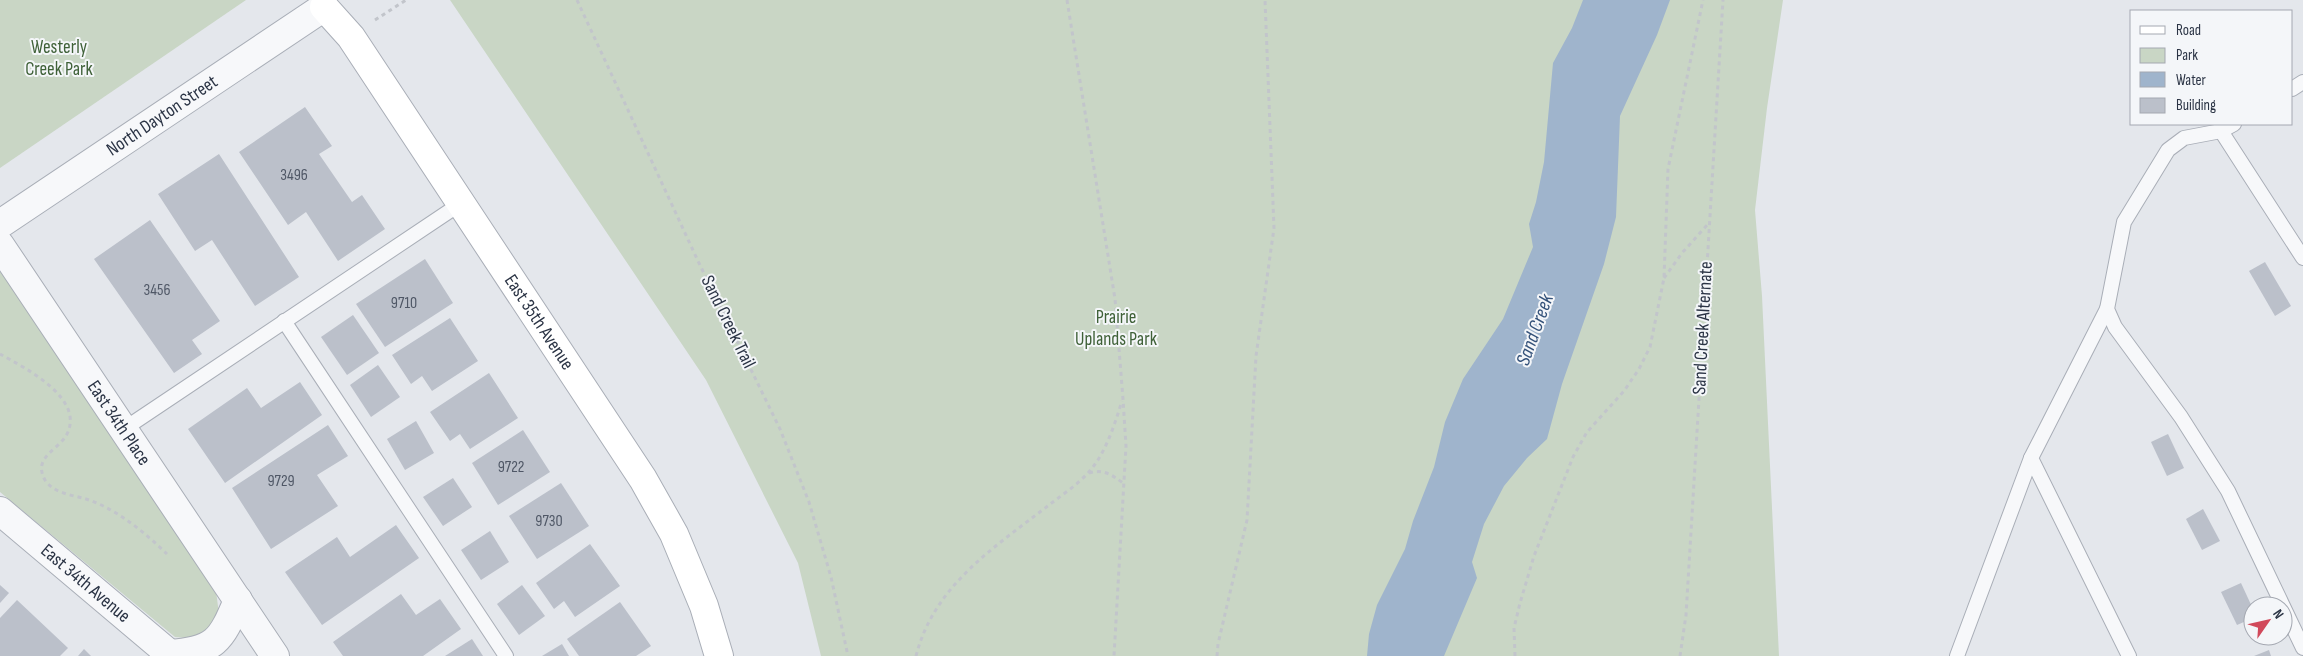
<svg xmlns="http://www.w3.org/2000/svg" width="2303" height="656" font-family="'Sofia Sans Condensed',sans-serif">
	<style>
		.green { fill: #c9d6c5 }
		.water { fill: #9fb4cc }
		.building { fill: #bbc0ca }
		.lines { fill: none; stroke-linecap: round; stroke-linejoin: round }
		.lane-casing { stroke: #a9aeb7; stroke-width: 16 }
		.street-casing { stroke: #a9aeb7; stroke-width: 30 }
		.secondary-casing { stroke: #a9aeb7; stroke-width: 30 }
		.path { stroke: #c2c5cb; stroke-width: 3; stroke-dasharray: 4 4; stroke-linecap: butt }
		.lane { stroke: #f7f8fa; stroke-width: 14 }
		.street { stroke: #f7f8fa; stroke-width: 28 }
		.secondary { stroke: #fff; stroke-width: 28 }
		.labels { text-anchor: middle; dominant-baseline: central; stroke-width: 4; stroke-linejoin: round; paint-order: stroke }
		.number-label { font-size: 16px; fill: #4f5766 }
		.park-label { font-size: 19px; fill: #3f6138; stroke: #f4f6f9 }
		.street-label { font-size: 19px; fill: #2b3445; stroke: #f4f6f9 }
		.water-label { font-size: 20px; font-style: italic; fill: #34527a; stroke: #f4f6f9 }
	</style>
	<rect width="100%" height="100%" fill="#e4e7ec"/>
	<g class="green">
		<path d="M0 0H246L0 168Z"/>
		<path d="M450 0H1783L1767 108 1755 210 1762 296 1779 656H821L798 563 706 380Z"/>
		<path d="M0 269 216 591 219 614C204 635 201 640 175 637L0 492Z"/>
	</g>
	<path class="water" d="M1583 0H1670L1657 35 1620 116 1616 217 1604 264 1562 384 1547 439 1527 458 1504 486 1484 524 1472 562 1477 578 1444 656H1367L1369 634 1377 605 1405 549 1413 521 1434 467 1445 422 1463 379 1503 319 1533 247 1529 224 1536 202 1544 162 1553 63 1572 28Z"/>
	<g class="building">
		<path d="M305 107 332 146 319 154 352 202 362 195 385 229 338 261 306 212 288 225 239 152Z"/>
		<path d="M219 154 299 277 255 306 212 240 195 251 158 194Z"/>
		<path d="M150 220 220 321 192 340 202 354 174 373 94 259Z"/>
		<path d="M425 259 453 303 385 347 356 304Z"/>
		<path d="M2265 262 2291 306 2275 316 2249 271Z"/>
		<path d="M353 315 379 353 347 375 321 337Z"/>
		<path d="M450 318 478 361 432 391 422 376 411 384 392 355Z"/>
		<path d="M378 365 400 397 371 417 350 385Z"/>
		<path d="M489 373 518 418 470 449 460 434 450 441 430 412Z"/>
		<path d="M300 382 322 415 225 483 188 429 247 388 261 408Z"/>
		<path d="M416 421 434 453 405 470 387 439Z"/>
		<path d="M328 425 348 456 317 475 338 506 271 549 232 488Z"/>
		<path d="M523 430 550 472 498 505 472 463Z"/>
		<path d="M2168 434 2184 468 2167 476 2151 442Z"/>
		<path d="M453 478 472 507 443 526 423 497Z"/>
		<path d="M561 483 589 526 537 559 509 516Z"/>
		<path d="M2203 509 2220 541 2202 550 2186 519Z"/>
		<path d="M396 525 419 558 322 625 285 572 337 537 350 557Z"/>
		<path d="M490 531 509 562 481 580 461 550Z"/>
		<path d="M590 544 620 586 575 617 564 601 554 609 536 583Z"/>
		<path d="M2241 583 2253 609V618L2237 625 2221 592Z"/>
		<path d="M0 585 9 593 0 603Z"/>
		<path d="M522 585 545 616 519 635 497 604Z"/>
		<path d="M401 594 416 615 440 599 461 629 423 656H343L333 642Z"/>
		<path d="M17 600 68 648 60 656H0V618Z"/>
		<path d="M620 602 651 646 636 656H579L567 639Z"/>
		<path d="M472 639 483 656H445Z"/>
		<path d="M562 644 569 656H542Z"/>
		<path d="M84 649 91 656H78Z"/>
		<path d="M2269 650 2271 656H2254Z"/>
	</g>
	<g class="lines">
		<defs>
			<g id="lane">
				<path d="M2292 89 2303 82"/>
				<path d="M2234 124 2221 131 2303 258"/>
				<path d="M2221 131 2184 138 2168 150 2124 222 2107 309 2115 327 2181 417 2228 491 2303 648"/>
				<path d="M2107 309 2031 458 2129 656"/>
				<path d="M284 321 506 656"/>
				<path d="M124 429 460 204"/>
				<path d="M1957 656 2031 458"/>
			</g>
			<g id="street">
				<path id="s1" d="M0 224 324 7"/>
				<path id="s2" d="M0 245 275 656"/>
				<path id="s3" d="M0 511 172 656"/>
				<path d="M169 654C215 651 221 641 238 600"/>
			</g>
			<g id="secondary">
				<path id="s4" d="M324 7 351 37 643 479 674 534 704 606 719 656"/>
			</g>
		</defs>
		<use href="#lane" class="lane-casing"/>
		<use href="#street" class="street-casing"/>
		<use href="#secondary" class="secondary-casing"/>
		<g class="path">
			<path d="M577 0 698 261 780 429 809 502 831 577 848 656"/>
			<path d="M1067 0 1115 299 1123 399 1126 446 1114 656"/>
			<path d="M375 20 406 0"/>
			<path d="M1664 278 1682 253 1709 223"/>
			<path d="M0 354C25 368 85 398 67 434 59 450 32 457 45 480 53 493 72 495 86 499 117 509 144 532 167 554"/>
			<path d="M1089 473C1103 469 1111 474 1123 483"/>
			<path d="M916 656C934 585 995 547 1049 505 1062 495 1077 485 1088 473 1106 453 1114 426 1122 401"/>
			<path d="M1217 656 1218 644 1247 520 1256 356 1274 228 1265 0"/>
			<path d="M1515 656 1514 628 1520 603 1534 556 1573 457 1587 432 1624 391 1639 369 1650 347 1664 278 1668 169 1703 0"/>
			<path d="M1680 656 1686 615 1723 0"/>
		</g>
		<use href="#lane" class="lane"/>
		<use href="#street" class="street"/>
		<use href="#secondary" class="secondary"/>
	</g>
	<g class="labels">
		<g class="number-label">
			<text x="294" y="175">3496</text>
			<text x="157" y="290">3456</text>
			<text x="404" y="303">9710</text>
			<text x="511" y="467">9722</text>
			<text x="281" y="481">9729</text>
			<text x="549" y="521">9730</text>
		</g>
		<g class="park-label">
			<text x="59" y="47">Westerly<tspan x="59" dy="22">Creek Park</tspan></text>
			<text x="1116" y="317">Prairie<tspan x="1116" dy="22">Uplands Park</tspan></text>
		</g>
		<g class="street-label">
			<text stroke="none"><textPath href="#s1" startOffset="195">North Dayton Street</textPath></text>
			<text stroke="none"><textPath href="#s4" startOffset="382">East 35th Avenue</textPath></text>
			<text transform="translate(728 322) rotate(64)">Sand Creek Trail</text>
			<text transform="translate(1703 328) rotate(-87)">Sand Creek Alternate</text>
			<text stroke="none"><textPath href="#s2" startOffset="214">East 34th Place</textPath></text>
			<text stroke="none"><textPath href="#s3" startOffset="112">East 34th Avenue</textPath></text>
		</g>
		<g class="water-label">
			<text transform="translate(1535 330) rotate(-70)">Sand Creek</text>
		</g>
	</g>
	<rect x="2130" y="10" width="162" height="115" fill="#f4f6f9" stroke="#a4a8b1"/>
	<rect x="2140" y="26" width="25" height="8" fill="#ffffff" stroke="#a4a8b1"/>
	<text x="2176" y="35" font-size="15" fill="#2b3445">Road</text>
	<rect x="2140" y="48" width="25" height="15" fill="#c9d6c5" stroke="#a4a8b1"/>
	<text x="2176" y="60" font-size="15" fill="#2b3445">Park</text>
	<rect x="2140" y="72" width="25" height="15" fill="#9fb4cc" stroke="#a4a8b1"/>
	<text x="2176" y="85" font-size="15" fill="#2b3445">Water</text>
	<rect x="2140" y="98" width="25" height="15" fill="#bbc0ca" stroke="#a4a8b1"/>
	<text x="2176" y="110" font-size="15" fill="#2b3445">Building</text>
	<g transform="translate(2268 621) rotate(56)"><circle r="24" fill="#f4f6f9" stroke="#a4a8b1"/>
	<path d="M0-4L9 19L0 12L-9 19Z" fill="#d1495b"/>
	<text y="-8" font-size="14" font-weight="bold" text-anchor="middle" fill="#2b3445">N</text>
	</g>
</svg>
